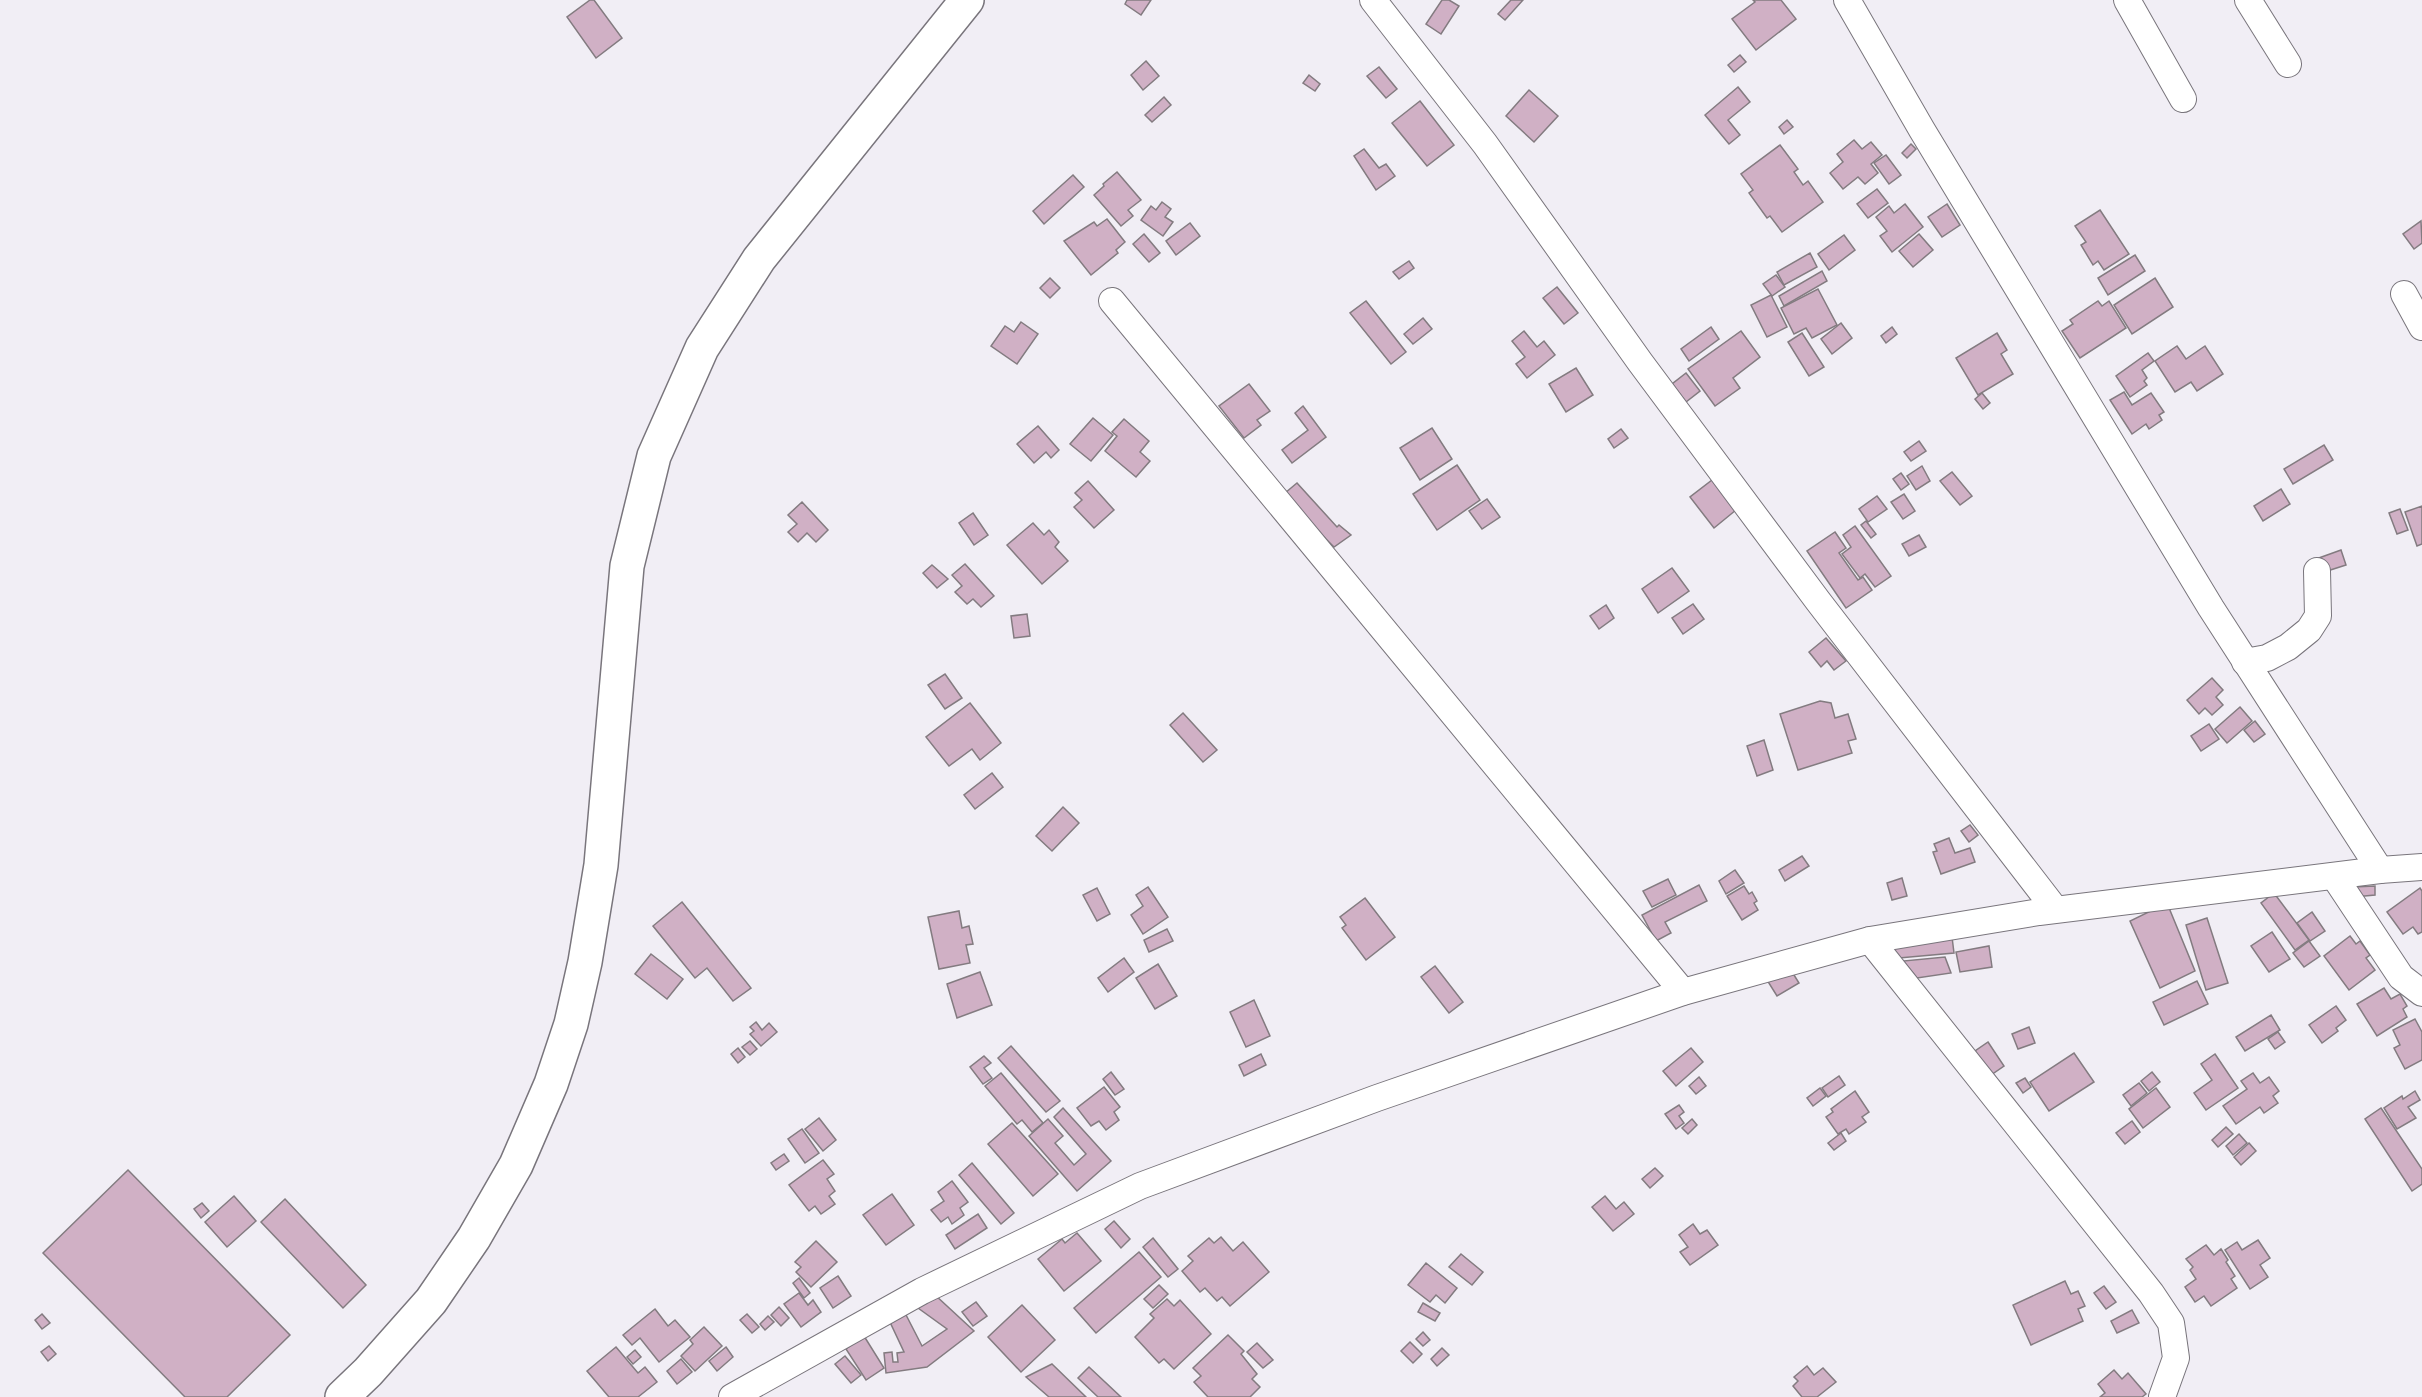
<svg xmlns="http://www.w3.org/2000/svg" width="2422" height="1397" font-family="Overpass,sans-serif">
	<style>
		.building { fill: #d0b0c5; stroke: #837b80; stroke-width: 1.5 }
		.lines { fill: none; stroke-linecap: round; stroke-linejoin: round }
		.street-casing { stroke: #79757c; stroke-width: 28 }
		.secondary-casing { stroke: #79757c; stroke-width: 36 }
		.street { stroke: #fff; stroke-width: 26 }
		.secondary { stroke: #fff; stroke-width: 33 }
	</style>
	<rect width="100%" height="100%" fill="#f1eef5"/>
	<g class="building">
		<path d="M590 0H594L622 38 596 58 567 17Z"/>
		<path d="M1127 0H1151L1141 15 1125 4Z"/>
		<path d="M1442 0H1449L1459 6 1441 34 1426 24Z"/>
		<path d="M1511 0H1523L1505 20 1498 14Z"/>
		<path d="M1753 0H1781L1796 19 1756 50 1732 19 1755 2Z"/>
		<path d="M1740 55 1746 62 1734 72 1728 65Z"/>
		<path d="M1146 61 1159 76 1143 90 1131 75Z"/>
		<path d="M1379 67 1397 89 1386 98 1367 76Z"/>
		<path d="M1309 75 1320 84 1315 91 1303 83Z"/>
		<path d="M1738 87 1750 102 1728 120 1740 135 1729 144 1705 115Z"/>
		<path d="M1529 90 1558 116 1534 142 1506 116Z"/>
		<path d="M1164 97 1171 105 1152 122 1145 115Z"/>
		<path d="M1420 101 1454 145 1427 166 1392 123Z"/>
		<path d="M1787 120 1793 127 1784 134 1779 127Z"/>
		<path d="M1854 140 1862 149 1871 142 1882 155 1871 164 1878 173 1865 184 1858 177 1843 189 1830 173 1843 162 1837 154Z"/>
		<path d="M1911 144 1916 149 1907 158 1902 153Z"/>
		<path d="M1780 145 1798 169 1794 172 1803 185 1808 181 1823 202 1782 232 1770 216 1767 218 1749 193 1753 190 1741 174Z"/>
		<path d="M1364 149 1379 168 1386 164 1395 176 1376 190 1354 156Z"/>
		<path d="M1886 155 1901 175 1889 184 1874 163Z"/>
		<path d="M1117 172 1141 200 1128 210 1133 216 1121 226 1094 195 1104 186 1103 184Z"/>
		<path d="M1073 175 1084 187 1044 224 1033 211Z"/>
		<path d="M1877 189 1888 203 1868 218 1857 204Z"/>
		<path d="M1162 202 1171 209 1165 217 1173 222 1163 236 1141 220 1151 206 1156 210Z"/>
		<path d="M1905 204 1923 227 1892 252 1880 236 1887 231 1876 217 1889 206 1894 213Z"/>
		<path d="M1947 204 1960 225 1942 237 1928 217Z"/>
		<path d="M2100 210 2129 254 2104 270 2098 261 2093 265 2081 245 2086 242 2075 226Z"/>
		<path d="M1107 219 1125 242 1116 250 1118 253 1091 275 1064 241 1094 222 1097 226Z"/>
		<path d="M2421 221 2422 243 2414 249 2403 234Z"/>
		<path d="M1190 223 1200 236 1176 255 1166 241Z"/>
		<path d="M1144 234 1160 253 1149 262 1133 244Z"/>
		<path d="M1919 234 1933 250 1913 267 1899 251Z"/>
		<path d="M1844 235 1855 250 1829 270 1818 254Z"/>
		<path d="M1810 253 1817 267 1784 285 1777 272Z"/>
		<path d="M2135 255 2145 271 2108 295 2098 278Z"/>
		<path d="M1409 261 1414 268 1399 279 1393 272Z"/>
		<path d="M1822 271 1827 281 1784 306 1779 296Z"/>
		<path d="M1776 275 1785 287 1772 296 1763 284Z"/>
		<path d="M1050 278 1060 288 1050 298 1040 288Z"/>
		<path d="M2155 278 2173 307 2132 334 2114 305Z"/>
		<path d="M1557 287 1578 313 1564 324 1543 298Z"/>
		<path d="M1818 289 1837 325 1812 338 1806 328 1794 334 1781 308Z"/>
		<path d="M1771 295 1787 327 1767 337 1751 305Z"/>
		<path d="M1366 301 1406 352 1391 364 1350 313Z"/>
		<path d="M2098 301 2102 306 2109 301 2126 328 2080 358 2062 331 2073 324 2070 320Z"/>
		<path d="M1423 318 1432 329 1413 344 1404 334Z"/>
		<path d="M1021 322 1038 334 1017 364 991 346 1005 326 1014 332Z"/>
		<path d="M1841 323 1852 338 1832 354 1821 339Z"/>
		<path d="M1711 327 1719 339 1689 361 1681 349Z"/>
		<path d="M1892 327 1897 334 1886 343 1881 336Z"/>
		<path d="M1524 331 1537 347 1544 341 1555 355 1527 378 1516 364 1525 357 1512 341Z"/>
		<path d="M1741 331 1760 357 1733 378 1740 388 1715 406 1688 369Z"/>
		<path d="M1802 333 1824 367 1809 376 1788 342Z"/>
		<path d="M1997 333 2007 350 2001 354 2013 374 1978 395 1956 358Z"/>
		<path d="M2177 346 2186 359 2205 346 2223 374 2197 391 2191 382 2175 392 2155 361Z"/>
		<path d="M2148 353 2154 361 2142 370 2147 378 2144 381 2147 385 2130 397 2116 376Z"/>
		<path d="M1576 368 1593 395 1566 412 1549 384Z"/>
		<path d="M1686 373 1700 391 1686 402 1672 384Z"/>
		<path d="M1249 384 1270 411 1257 420 1261 425 1244 438 1219 406Z"/>
		<path d="M2124 392 2132 405 2151 393 2164 412 2159 415 2162 420 2149 429 2146 424 2132 434 2110 400Z"/>
		<path d="M1982 393 1990 403 1983 409 1975 399Z"/>
		<path d="M1303 406 1326 437 1292 463 1282 450 1308 430 1295 413Z"/>
		<path d="M1093 418 1113 435 1091 461 1070 444Z"/>
		<path d="M1124 419 1149 441 1140 452 1150 461 1136 477 1105 451 1117 436 1112 432Z"/>
		<path d="M1038 426 1059 450 1051 458 1046 452 1034 463 1017 444Z"/>
		<path d="M1432 428 1452 459 1420 480 1400 448Z"/>
		<path d="M1621 429 1628 438 1614 448 1608 439Z"/>
		<path d="M1919 441 1926 451 1911 461 1904 452Z"/>
		<path d="M2324 445 2333 460 2293 484 2284 469Z"/>
		<path d="M1457 465 1480 500 1437 530 1413 494Z"/>
		<path d="M1922 466 1930 481 1916 490 1907 476Z"/>
		<path d="M1952 472 1972 496 1960 505 1940 481Z"/>
		<path d="M1901 473 1909 484 1901 490 1893 479Z"/>
		<path d="M1712 480 1736 510 1714 528 1690 497Z"/>
		<path d="M1088 481 1114 510 1094 528 1074 507 1082 500 1075 493Z"/>
		<path d="M1297 483 1337 527 1339 525 1351 535 1334 547 1326 539 1285 493Z"/>
		<path d="M2281 489 2290 504 2263 521 2254 506Z"/>
		<path d="M1904 494 1915 511 1903 519 1891 502Z"/>
		<path d="M1877 496 1887 509 1868 522 1859 509Z"/>
		<path d="M1487 499 1500 517 1482 529 1469 511Z"/>
		<path d="M802 502 828 530 816 542 807 533 798 542 788 532 797 524 788 515Z"/>
		<path d="M2422 506V544L2417 546 2405 512Z"/>
		<path d="M2400 509 2408 530 2397 534 2389 513Z"/>
		<path d="M973 513 988 535 974 545 959 523Z"/>
		<path d="M1866 521 1876 534 1871 538 1861 525Z"/>
		<path d="M1033 523 1044 535 1049 530 1059 542 1055 547 1068 561 1042 584 1007 545Z"/>
		<path d="M1855 526 1891 576 1875 587 1865 574 1860 578 1842 554 1851 547 1843 535Z"/>
		<path d="M1835 532 1846 548 1839 553 1858 580 1863 577 1872 590 1846 608 1807 551Z"/>
		<path d="M1919 535 1926 547 1909 556 1902 544Z"/>
		<path d="M2341 550 2346 565 2321 573 2316 559Z"/>
		<path d="M965 564 994 596 981 607 973 599 967 604 955 592 962 586 952 575Z"/>
		<path d="M932 565 948 579 937 588 923 573Z"/>
		<path d="M1672 568 1689 591 1658 613 1642 589Z"/>
		<path d="M1693 604 1704 619 1683 634 1672 618Z"/>
		<path d="M1606 605 1614 618 1599 629 1590 616Z"/>
		<path d="M1027 614 1030 636 1014 638 1011 616Z"/>
		<path d="M1826 638 1846 661 1834 670 1827 661 1821 667 1809 652Z"/>
		<path d="M945 674 962 698 945 709 928 685Z"/>
		<path d="M2212 678 2223 690 2216 697 2223 705 2212 715 2205 708 2199 714 2187 700Z"/>
		<path d="M1820 701 1831 703 1835 718 1848 714 1856 739 1848 741 1852 753 1798 770 1780 714Z"/>
		<path d="M970 703 1001 743 980 760 972 749 949 766 926 737Z"/>
		<path d="M2240 707 2252 721 2227 743 2215 729Z"/>
		<path d="M1183 713 1217 750 1203 762 1170 725Z"/>
		<path d="M2255 721 2265 734 2254 742 2244 730Z"/>
		<path d="M2209 724 2219 739 2201 751 2191 736Z"/>
		<path d="M1764 740 1773 770 1757 776 1747 746Z"/>
		<path d="M992 773 1003 787 975 809 964 795Z"/>
		<path d="M1063 807 1079 823 1052 851 1036 836Z"/>
		<path d="M1970 825 1978 835 1969 842 1961 831Z"/>
		<path d="M1949 838 1955 853 1970 848 1975 862 1941 874 1933 852 1937 851 1934 844Z"/>
		<path d="M1802 856 1809 866 1785 881 1779 870Z"/>
		<path d="M1735 870 1744 883 1726 894 1719 881Z"/>
		<path d="M1902 878 1907 896 1892 900 1887 883Z"/>
		<path d="M1668 879 1676 895 1652 907 1643 891Z"/>
		<path d="M1699 885 1707 901 1665 922 1671 933 1656 941 1642 915Z"/>
		<path d="M1744 886 1749 894 1752 892 1757 901 1754 903 1758 910 1742 920 1727 896Z"/>
		<path d="M2375 886V895L2354 897 2353 887Z"/>
		<path d="M1148 887 1168 917 1143 934 1131 915 1143 906 1136 895Z"/>
		<path d="M1097 888 1110 914 1097 921 1083 895Z"/>
		<path d="M2420 888 2422 891V932L2418 934 2413 927 2403 934 2387 912Z"/>
		<path d="M2274 893 2309 940 2295 950 2261 903Z"/>
		<path d="M1365 898 1395 937 1366 960 1342 928 1346 925 1340 917Z"/>
		<path d="M682 902 751 988 733 1001 707 968 695 978 653 926Z"/>
		<path d="M2167 903 2195 971 2160 988 2130 921Z"/>
		<path d="M959 911 962 928 969 926 973 944 966 945 970 963 939 969 928 917Z"/>
		<path d="M2312 912 2325 931 2310 941 2297 923Z"/>
		<path d="M2207 918 2228 983 2206 990 2186 925Z"/>
		<path d="M1167 929 1173 941 1149 952 1144 940Z"/>
		<path d="M2272 932 2290 959 2269 972 2251 946Z"/>
		<path d="M2350 936 2356 944 2360 941 2370 955 2366 958 2375 970 2349 990 2324 956Z"/>
		<path d="M1952 937 1954 953 1899 958 1890 946Z"/>
		<path d="M2309 941 2320 956 2304 967 2293 953Z"/>
		<path d="M1989 946 1992 967 1960 972 1956 952Z"/>
		<path d="M651 954 683 979 667 999 635 974Z"/>
		<path d="M1945 957 1951 973 1917 978 1903 961Z"/>
		<path d="M1124 958 1134 972 1108 992 1098 978Z"/>
		<path d="M1158 964 1177 996 1155 1009 1136 978Z"/>
		<path d="M1435 966 1463 1002 1449 1013 1421 977Z"/>
		<path d="M1789 967 1799 983 1777 996 1767 980Z"/>
		<path d="M980 972 992 1005 957 1018 947 984Z"/>
		<path d="M2197 981 2208 1004 2164 1025 2153 1002Z"/>
		<path d="M2384 988 2391 999 2400 994 2407 1006 2403 1009 2407 1017 2377 1036 2357 1004Z"/>
		<path d="M1254 1000 1270 1036 1246 1047 1230 1012Z"/>
		<path d="M2336 1006 2346 1020 2336 1028 2338 1031 2322 1043 2309 1025Z"/>
		<path d="M2271 1015 2280 1030 2245 1051 2236 1037Z"/>
		<path d="M2415 1019 2422 1032V1060L2405 1069 2394 1048 2400 1045 2393 1030Z"/>
		<path d="M756 1022 762 1030 769 1023 777 1032 761 1046 750 1034 754 1031 750 1027Z"/>
		<path d="M2029 1027 2035 1043 2018 1049 2012 1034Z"/>
		<path d="M2278 1032 2285 1042 2275 1049 2268 1039Z"/>
		<path d="M750 1041 757 1049 750 1055 742 1047Z"/>
		<path d="M1988 1042 2004 1066 1991 1075 1975 1051Z"/>
		<path d="M1011 1046 1060 1101 1046 1112 998 1058Z"/>
		<path d="M738 1048 745 1057 738 1063 731 1054Z"/>
		<path d="M1691 1048 1703 1062 1676 1086 1663 1071Z"/>
		<path d="M2074 1053 2094 1082 2049 1111 2030 1082Z"/>
		<path d="M1261 1054 1266 1065 1244 1076 1239 1065Z"/>
		<path d="M2215 1054 2238 1088 2206 1110 2194 1093 2212 1080 2201 1064Z"/>
		<path d="M984 1056 991 1063 984 1068 992 1078 983 1084 970 1067Z"/>
		<path d="M1111 1072 1124 1089 1115 1095 1103 1079Z"/>
		<path d="M2152 1072 2160 1082 2149 1091 2141 1081Z"/>
		<path d="M1001 1073 1043 1123 1032 1132 1022 1120 1017 1124 985 1086Z"/>
		<path d="M2253 1073 2260 1083 2269 1077 2279 1091 2273 1096 2278 1103 2264 1113 2260 1107 2236 1124 2223 1106 2247 1089 2241 1081Z"/>
		<path d="M1839 1076 1845 1085 1828 1097 1822 1088Z"/>
		<path d="M1699 1077 1706 1086 1696 1094 1689 1086Z"/>
		<path d="M2025 1078 2031 1087 2023 1093 2016 1083Z"/>
		<path d="M2139 1083 2147 1093 2131 1106 2123 1095Z"/>
		<path d="M1104 1087 1120 1107 1114 1112 1119 1120 1106 1130 1099 1121 1091 1126 1077 1108Z"/>
		<path d="M1820 1088 1826 1096 1813 1106 1807 1098Z"/>
		<path d="M2156 1088 2170 1107 2143 1128 2129 1109Z"/>
		<path d="M1855 1091 1869 1112 1862 1117 1866 1122 1849 1134 1846 1129 1838 1134 1826 1117 1833 1112 1831 1109Z"/>
		<path d="M2415 1091 2420 1100 2408 1107 2416 1118 2397 1129 2384 1108 2402 1096 2403 1099Z"/>
		<path d="M1679 1105 1684 1112 1679 1116 1684 1123 1676 1129 1665 1114Z"/>
		<path d="M1063 1108 1111 1161 1077 1191 1029 1136 1048 1119 1063 1136 1055 1143 1074 1165 1086 1154 1054 1117Z"/>
		<path d="M2381 1108 2422 1169V1184L2412 1191 2365 1119Z"/>
		<path d="M819 1118 836 1140 823 1151 805 1129Z"/>
		<path d="M1692 1119 1697 1125 1688 1134 1682 1128Z"/>
		<path d="M2132 1121 2140 1132 2125 1144 2116 1133Z"/>
		<path d="M1012 1123 1058 1174 1033 1196 988 1144Z"/>
		<path d="M2226 1127 2233 1134 2218 1147 2212 1140Z"/>
		<path d="M802 1129 819 1153 805 1163 788 1139Z"/>
		<path d="M1841 1133 1846 1141 1834 1150 1828 1143Z"/>
		<path d="M2239 1134 2247 1143 2233 1155 2226 1146Z"/>
		<path d="M2249 1143 2256 1151 2241 1165 2234 1157Z"/>
		<path d="M784 1154 789 1161 776 1170 771 1163Z"/>
		<path d="M823 1160 834 1174 827 1179 835 1191 829 1196 835 1204 821 1214 815 1206 809 1211 789 1185Z"/>
		<path d="M972 1163 1014 1213 1001 1224 959 1175Z"/>
		<path d="M1655 1168 1663 1176 1650 1188 1642 1179Z"/>
		<path d="M128 1170 290 1335 227 1397H185L43 1253Z"/>
		<path d="M952 1181 968 1202 960 1208 964 1215 952 1224 948 1217 941 1222 931 1210 944 1201 938 1192Z"/>
		<path d="M892 1194 914 1225 886 1245 863 1215Z"/>
		<path d="M234 1196 256 1221 227 1247 205 1222Z"/>
		<path d="M1605 1196 1616 1209 1624 1202 1634 1214 1613 1231 1592 1207Z"/>
		<path d="M285 1199 366 1285 343 1308 261 1222Z"/>
		<path d="M202 1203 209 1211 201 1218 194 1209Z"/>
		<path d="M978 1214 987 1228 955 1249 946 1235Z"/>
		<path d="M1114 1221 1130 1239 1121 1248 1105 1229Z"/>
		<path d="M1693 1224 1700 1234 1707 1230 1718 1245 1690 1265 1680 1252 1688 1247 1679 1235Z"/>
		<path d="M1077 1233 1101 1261 1064 1291 1038 1259 1062 1239 1065 1243Z"/>
		<path d="M1221 1237 1233 1251 1243 1242 1269 1272 1230 1306 1222 1297 1217 1301 1205 1288 1200 1292 1182 1271 1193 1261 1188 1256 1209 1238 1214 1243Z"/>
		<path d="M1153 1238 1178 1269 1168 1277 1143 1247Z"/>
		<path d="M2258 1240 2270 1258 2260 1265 2268 1277 2250 1289 2225 1250 2237 1242 2242 1250Z"/>
		<path d="M816 1241 837 1262 811 1287 796 1272 801 1267 795 1262Z"/>
		<path d="M2206 1245 2214 1255 2221 1249 2228 1260 2226 1262 2235 1276 2231 1279 2237 1288 2211 1306 2204 1296 2195 1302 2185 1287 2196 1279 2190 1270 2193 1267 2186 1259Z"/>
		<path d="M1139 1252 1161 1277 1096 1333 1074 1308Z"/>
		<path d="M1461 1254 1483 1272 1472 1285 1449 1267Z"/>
		<path d="M1426 1263 1457 1288 1445 1303 1436 1295 1430 1302 1408 1285Z"/>
		<path d="M838 1276 851 1296 833 1308 820 1288Z"/>
		<path d="M799 1278 810 1293 804 1298 793 1283Z"/>
		<path d="M2065 1281 2071 1294 2078 1291 2085 1306 2078 1309 2083 1321 2031 1345 2013 1305Z"/>
		<path d="M1159 1285 1168 1294 1153 1308 1144 1299Z"/>
		<path d="M2104 1286 2116 1302 2106 1309 2094 1293Z"/>
		<path d="M799 1293 808 1305 813 1300 821 1312 801 1327 784 1304Z"/>
		<path d="M934 1294 974 1331 927 1367 886 1373 884 1353 892 1352 893 1362H898L897 1353 904 1352 889 1320 904 1311 922 1346 947 1329 918 1308Z"/>
		<path d="M1167 1299 1174 1306 1180 1300 1211 1334 1174 1369 1164 1359 1159 1363 1135 1337 1154 1318 1150 1314Z"/>
		<path d="M976 1302 987 1316 973 1326 962 1312Z"/>
		<path d="M1423 1303 1440 1313 1435 1321 1418 1312Z"/>
		<path d="M1022 1305 1055 1340 1021 1372 988 1337Z"/>
		<path d="M779 1307 789 1318 781 1326 771 1315Z"/>
		<path d="M655 1309 668 1326 675 1320 690 1337 659 1362 640 1338 632 1345 623 1335Z"/>
		<path d="M2132 1310 2139 1323 2117 1333 2111 1321Z"/>
		<path d="M42 1314 50 1323 42 1329 35 1320Z"/>
		<path d="M747 1314 759 1327 752 1333 740 1320Z"/>
		<path d="M768 1316 774 1322 765 1330 760 1324Z"/>
		<path d="M704 1327 722 1346 695 1371 681 1356 693 1344 690 1340Z"/>
		<path d="M1423 1332 1430 1340 1423 1346 1416 1339Z"/>
		<path d="M1228 1335 1244 1351 1241 1354 1257 1374 1252 1379 1260 1387 1250 1397H1208L1194 1382 1201 1376 1193 1368Z"/>
		<path d="M864 1336 884 1368 866 1380 846 1349Z"/>
		<path d="M1410 1342 1422 1354 1413 1363 1401 1351Z"/>
		<path d="M1257 1343 1273 1360 1263 1368 1247 1352Z"/>
		<path d="M49 1346 56 1354 48 1361 41 1352Z"/>
		<path d="M616 1347 638 1373 645 1367 657 1382 638 1397H609L587 1371Z"/>
		<path d="M726 1347 733 1357 717 1371 709 1361Z"/>
		<path d="M1442 1348 1449 1355 1437 1366 1431 1359Z"/>
		<path d="M635 1350 641 1357 633 1364 627 1357Z"/>
		<path d="M845 1356 861 1375 851 1383 835 1364Z"/>
		<path d="M681 1359 692 1372 677 1384 667 1371Z"/>
		<path d="M1052 1364 1086 1397H1049L1026 1377Z"/>
		<path d="M1807 1366 1814 1375 1823 1368 1836 1382 1817 1397H1802L1793 1386 1798 1381 1794 1377Z"/>
		<path d="M1089 1367 1121 1397H1098L1078 1378Z"/>
		<path d="M2114 1370 2122 1379 2128 1373 2146 1394 2142 1397H2100L2105 1393 2098 1384Z"/>
	</g>
	<g class="lines">
		<defs>
			<g id="street">
				<path d="M1373 0 1485 144 1640 362 1818 601 2055 909"/>
				<path d="M1847 0 1922 130 2211 608 2380 870"/>
				<path d="M2127 0 2183 99"/>
				<path d="M2248 0 2288 64"/>
				<path d="M2404 294 2422 327"/>
				<path d="M1112 301 1683 992"/>
				<path d="M2245 662 2267 658 2288 647 2309 630 2318 616 2317 571"/>
				<path d="M2334 876 2401 977 2422 993"/>
				<path d="M1870 940 2151 1293 2171 1323 2176 1358 2162 1397"/>
				<path d="M732 1397 922 1291 1140 1186 1377 1098 1683 992 1870 940 2039 912 2380 870 2422 867"/>
			</g>
			<path id="secondary" d="M342 1397 368 1372 431 1301 474 1238 516 1165 551 1084 571 1024 585 962 601 865 627 566 654 456 702 348 759 259 967 0"/>
		</defs>
		<use href="#street" class="street-casing"/>
		<use href="#secondary" class="secondary-casing"/>
		<use href="#street" class="street"/>
		<use href="#secondary" class="secondary"/>
	</g>
</svg>
